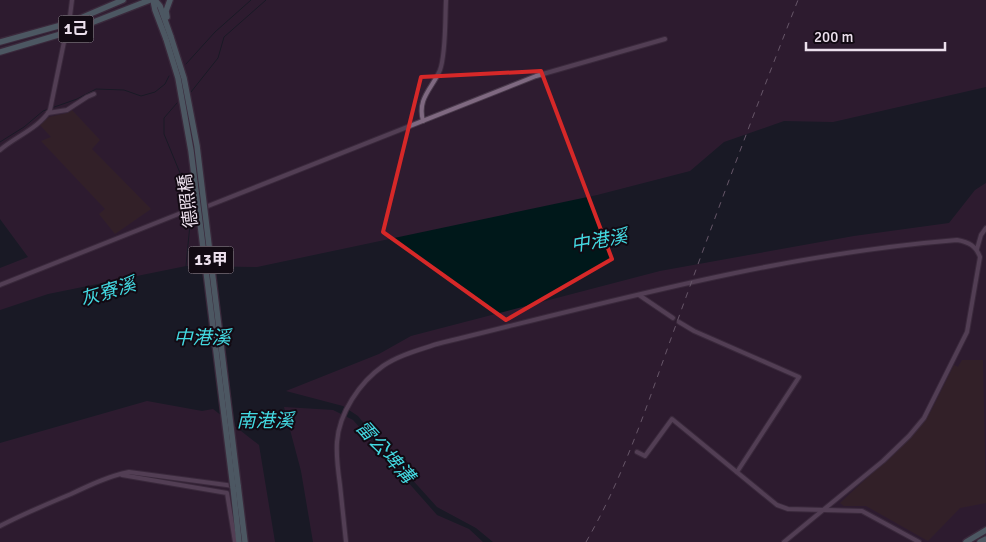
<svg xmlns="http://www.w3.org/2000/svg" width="986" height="542" font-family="Signika,'Noto Sans TC',sans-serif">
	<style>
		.industrial { fill: #382720 }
		.water { fill: #00181a }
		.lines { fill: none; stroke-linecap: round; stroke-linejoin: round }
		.stream { stroke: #00181a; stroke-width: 1 }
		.minor-casing { stroke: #493a4b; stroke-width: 6 }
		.primary-casing { stroke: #493a4b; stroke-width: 8 }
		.minor { stroke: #7f6981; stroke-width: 4 }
		.primary { stroke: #71a09f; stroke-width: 5.5 }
		.rail { stroke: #aa9cac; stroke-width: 1; stroke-dasharray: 6 6; stroke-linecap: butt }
		.primary-bridge-casing { stroke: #493a4b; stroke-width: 8; stroke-linecap: butt }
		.primary-bridge { stroke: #71a09f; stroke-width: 5.5 }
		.marked { fill: none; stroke: #d62828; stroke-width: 4; stroke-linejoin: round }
		.labels { text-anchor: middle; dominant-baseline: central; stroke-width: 4; stroke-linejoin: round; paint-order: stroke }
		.shield { fill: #120a13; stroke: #aba0ac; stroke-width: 1 }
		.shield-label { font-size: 16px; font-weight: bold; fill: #ece0ed }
		.street-label { font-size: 18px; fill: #ece0ed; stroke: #120a13 }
		.water-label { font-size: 19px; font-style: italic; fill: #43d8e0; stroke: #120a13 }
	</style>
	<rect width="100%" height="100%" fill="#2e1c30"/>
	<g class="industrial">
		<path d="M72 110 100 140 92 149 151 209 115 234 99 214 105 209 41 141 51 137 40 125 49 117 67 113Z"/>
		<path d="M962 360H983L986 503 960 508 928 541 866 506H844L840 503 913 435 931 411 954 365 958 367Z"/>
	</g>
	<g class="water">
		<path d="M986 87V183L975 190 949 223 854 236 660 271 411 336 379 354 286 391 343 406 358 416 390 455 437 507 476 528 493 542H483L469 529 437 515 353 420 333 410 284 407 301 471 313 542H275L259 445 213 409 202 411 147 401 0 443V310L48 294 186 266 257 267 597 195 690 171 724 142 784 121 833 122Z"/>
		<path d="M0 219 28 257 0 268Z"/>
	</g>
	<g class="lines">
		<g class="stream">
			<path d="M186 64 215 32 251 0"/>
			<path d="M191 92 218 58 224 37 266 0"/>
			<path d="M177 103 164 118V134L180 173 188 207"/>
			<path d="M0 142 24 127 43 111 77 99 96 89 124 90 141 96 155 92 165 84 169 76"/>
			<path d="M186 266 190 224"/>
		</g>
		<defs>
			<g id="minor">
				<path d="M48 113 67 110 87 97 94 94"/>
				<path d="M423 121C417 98 432 89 440 70 446 54 445 19 446 0"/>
				<path d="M0 150C16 136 38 129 50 110L65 37 68 32 72 0"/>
				<path d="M977 249 981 235 986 228"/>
				<path d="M0 285 191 209 208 206 536 76 665 39"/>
				<path d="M639 295 673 318"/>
				<path d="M679 322 694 331 799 377 737 472"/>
				<path d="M637 452 645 456 672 419 777 505 788 509 862 511 919 542"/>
				<path d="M122 475 227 493 235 542"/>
				<path d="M0 526C23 514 47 504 71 494 90 485 109 476 129 472L234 486"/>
				<path d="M346 542C344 523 342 504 340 485 338 471 336 456 337 442 339 413 360 382 383 366 399 355 419 350 437 344 609 302 780 254 957 240 969 242 976 246 980 257L967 332 924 418 909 436 883 461 784 542"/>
			</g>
			<g id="primary">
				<path d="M153 0 155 10 166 39"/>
				<path d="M155 0 160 6 171 37"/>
				<path d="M167 17 166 11 170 0"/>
				<path d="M0 42 69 23 123 0"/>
				<path d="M0 52 68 32 150 0"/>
				<path d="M238 485 245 542"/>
				<path d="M233 487 239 542"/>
				<path d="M966 542 986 530"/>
				<path d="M980 542 986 539"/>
			</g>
		</defs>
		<use href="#minor" class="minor-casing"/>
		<use href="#primary" class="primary-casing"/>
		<use href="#minor" class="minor"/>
		<use href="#primary" class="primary"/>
		<path class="rail" d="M586 542C626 473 650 396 677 322 716 214 756 107 798 0"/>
		<defs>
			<g id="primary-bridge">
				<path d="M171 37 184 78 197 146 238 485"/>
				<path d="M166 39 178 78 191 151 233 487"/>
			</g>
		</defs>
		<use href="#primary-bridge" class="primary-bridge-casing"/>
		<use href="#primary-bridge" class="primary-bridge"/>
	</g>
	<path d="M0 0H986V542H0ZM541 71 612 259 506 320 383 232 421 77Z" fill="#2e1c30" fill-opacity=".55" fill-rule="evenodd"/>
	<path class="marked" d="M541 71 612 259 506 320 383 232 421 77Z"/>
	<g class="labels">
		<g class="shield">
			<rect x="58.5" y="15.5" width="35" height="27" rx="4"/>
			<rect x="188.5" y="246.5" width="45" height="27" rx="4"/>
		</g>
		<g class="shield-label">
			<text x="76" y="29">1己</text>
			<text x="211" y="260">13甲</text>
		</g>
		<g class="street-label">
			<text transform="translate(188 201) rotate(-97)">德照橋</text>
		</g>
		<g class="water-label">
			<text transform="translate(599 241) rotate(-10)">中港溪</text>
			<text transform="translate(108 292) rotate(-17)">灰寮溪</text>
			<text x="202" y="338">中港溪</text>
			<text x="265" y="421">南港溪</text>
			<text transform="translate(385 452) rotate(48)">雷公埤溝</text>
		</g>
	</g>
	<path d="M806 42v8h139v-8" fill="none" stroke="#ece0ed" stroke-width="2.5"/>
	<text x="814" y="42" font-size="15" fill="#ece0ed" stroke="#120a13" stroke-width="4" paint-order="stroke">200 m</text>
</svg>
